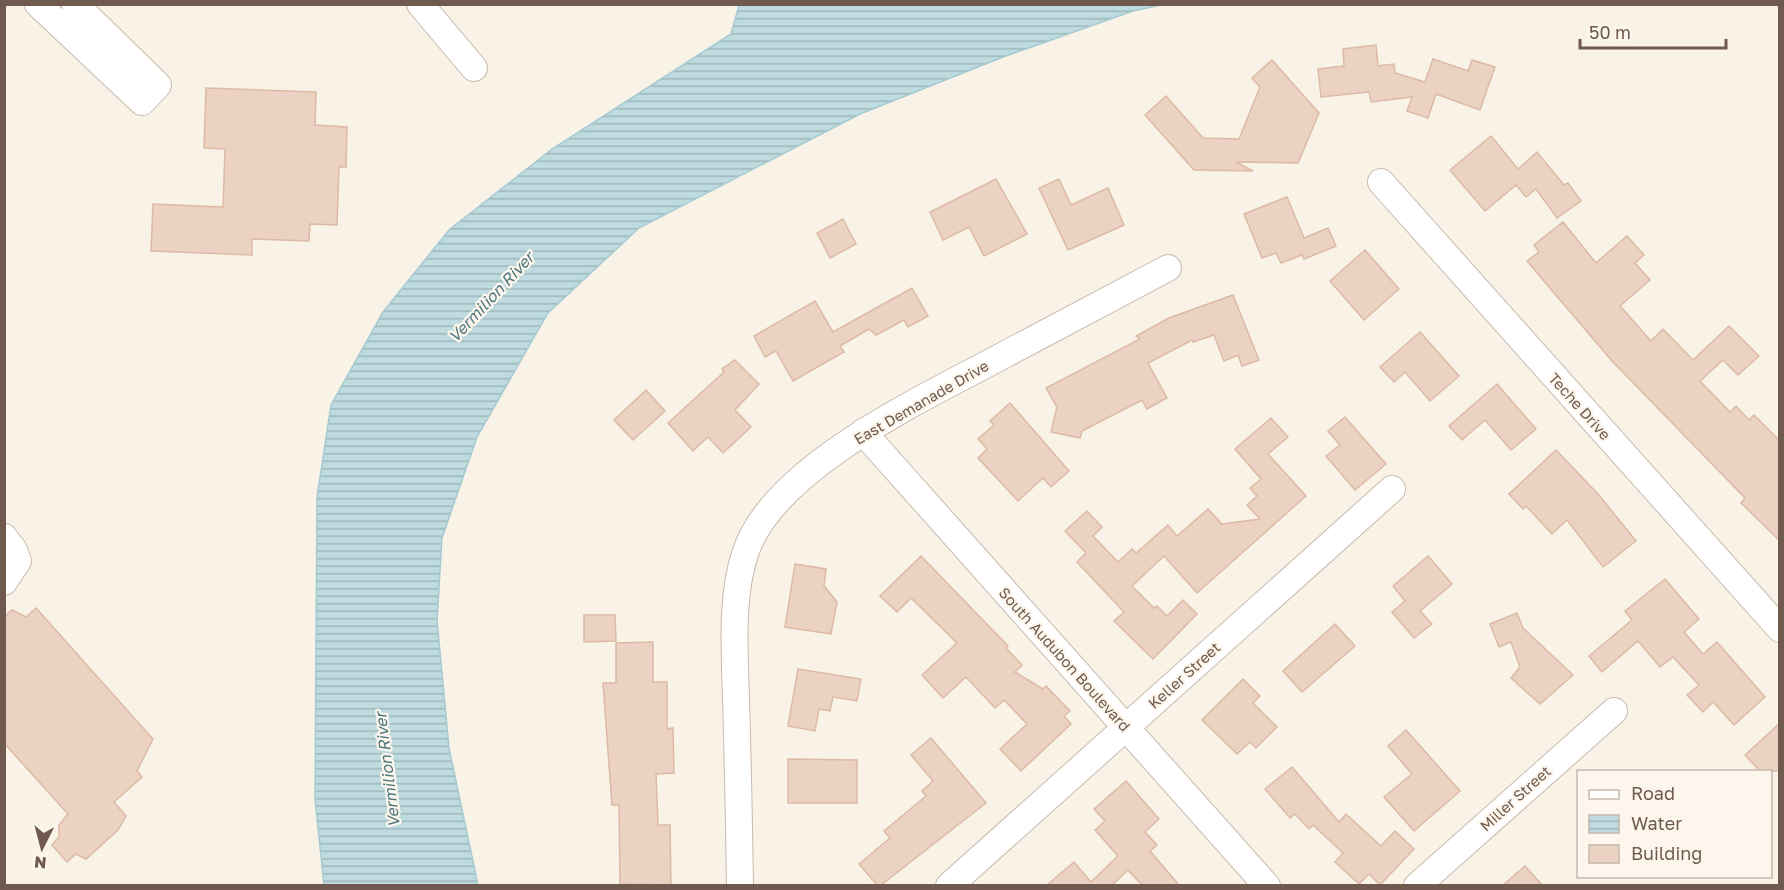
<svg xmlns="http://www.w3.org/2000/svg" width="1784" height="890" font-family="'Golos Text',sans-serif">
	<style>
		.water { fill: url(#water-rules); stroke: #a6cad1; stroke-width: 1.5 }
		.building { fill: #ebd2c2; stroke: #dcbaa5; stroke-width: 1.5 }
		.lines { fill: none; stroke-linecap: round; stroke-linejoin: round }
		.minor-casing { stroke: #cabaaf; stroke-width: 28 }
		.minor { stroke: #fff; stroke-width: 26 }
		.labels { text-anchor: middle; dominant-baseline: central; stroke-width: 4.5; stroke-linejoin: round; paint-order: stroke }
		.street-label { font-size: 15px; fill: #705a4f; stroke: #fdf6ed }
		.water-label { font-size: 16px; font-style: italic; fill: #4c7880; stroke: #fdf6ed }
	</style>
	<defs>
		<pattern id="water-rules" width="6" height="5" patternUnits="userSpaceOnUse" patternTransform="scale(1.5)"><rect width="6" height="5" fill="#bedce0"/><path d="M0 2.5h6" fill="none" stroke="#9fb5b8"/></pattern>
	</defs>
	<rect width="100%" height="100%" fill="#f9f2e7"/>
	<path class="water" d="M739 5H1161L1133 11 1003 57 860 114 639 228 548 313 477 437 442 538 437 620 449 748 478 885H324L315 799 317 497 331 405 383 312 449 230 552 149 731 34Z"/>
	<g class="building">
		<path d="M1376 45 1378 66 1394 64 1395 73 1425 82 1433 59 1468 71 1472 60 1495 67 1480 110 1436 94 1428 118 1407 111 1412 97 1371 102 1369 92 1321 97 1318 69 1344 66 1343 49Z"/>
		<path d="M1272 60 1319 113 1298 163 1236 162 1253 171 1194 170 1145 115 1166 96 1203 138 1239 139 1260 87 1252 78Z"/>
		<path d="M206 88 316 92 315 125 347 127 346 167H339L337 225 310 224 309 241 252 239V255L151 251 153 204 223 207 225 149 204 148Z"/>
		<path d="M1491 136 1518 169 1537 152 1564 185 1568 183 1581 201 1557 218 1536 189 1526 197 1516 185 1485 211 1450 170Z"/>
		<path d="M996 179 1027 234 984 256 969 227 943 240 930 212Z"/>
		<path d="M1059 179 1071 205 1108 188 1124 225 1068 250 1039 188Z"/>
		<path d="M1287 197 1304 238 1328 228 1336 246 1304 259 1302 255 1281 263 1276 253 1262 258 1244 214Z"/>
		<path d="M843 219 856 244 830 258 817 233Z"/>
		<path d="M1563 222 1596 263 1627 236 1644 255 1635 263 1650 280 1620 306 1651 341 1663 329 1693 360 1729 326 1759 356 1738 375 1723 360 1700 381 1730 412 1736 406 1749 420 1754 415 1779 440V540L1741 503 1745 498 1612 361 1527 261 1539 252 1534 245Z"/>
		<path d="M1365 250 1399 289 1364 320 1330 281Z"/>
		<path d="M912 288 928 316 908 327 904 320 876 335 869 329 840 346 844 352 793 381 776 351 765 357 754 336 815 301 833 332Z"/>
		<path d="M1233 295 1259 360 1242 366 1238 355 1224 361 1214 335 1193 342 1192 340 1148 363 1167 398 1147 409 1142 400 1082 431 1080 438 1051 432 1057 407 1046 388 1140 339 1136 336 1169 318Z"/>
		<path d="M1420 332 1459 376 1430 401 1405 372 1394 382 1380 367Z"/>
		<path d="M735 360 759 384 735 410 751 427 723 453 708 437 693 451 668 423 724 372 722 369Z"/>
		<path d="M1497 384 1536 429 1511 450 1485 420 1462 440 1449 426Z"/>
		<path d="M646 390 665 411 633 440 614 420Z"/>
		<path d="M1010 403 1069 471 1051 487 1043 478 1018 501 978 458 987 449 978 439 994 425 990 421Z"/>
		<path d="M1345 417 1386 464 1355 490 1326 456 1340 445 1328 431Z"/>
		<path d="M1271 418 1288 437 1268 454 1306 496 1197 593 1164 556 1132 586 1154 608 1157 606 1167 616 1183 600 1197 614 1153 659 1114 621 1124 612 1077 562 1086 553 1065 531 1087 511 1102 527 1093 536 1118 562 1132 549 1136 553 1168 525 1177 536 1208 509 1222 524 1260 519 1247 505 1257 496 1250 488 1261 479 1235 449Z"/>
		<path d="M1556 450 1598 494 1636 541 1603 567 1567 520 1552 534 1526 506 1523 509 1509 494Z"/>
		<path d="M921 556 1008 646 1006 648 1022 665 1015 672 1043 689 1046 686 1070 711 1064 716 1071 724 1021 771 1000 749 1027 724 1004 700 995 708 966 677 943 698 922 675 957 643 911 598 897 612 880 596Z"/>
		<path d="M1428 556 1452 584 1420 611 1432 624 1414 638 1392 612 1405 601 1393 586Z"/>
		<path d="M795 564 826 569 824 586 837 602 831 634 785 627Z"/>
		<path d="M1665 579 1699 619 1684 632 1703 654 1717 642 1765 697 1734 725 1713 702 1703 712 1687 695 1699 685 1673 657 1660 667 1638 641 1602 672 1589 656 1632 620 1625 611Z"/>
		<path d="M36 608 153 739 137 771 142 777 114 802 126 816 118 830 86 859 76 854 67 862 52 845 59 837V825L68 814 4 743V617L12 610 26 617Z"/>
		<path d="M1517 613 1523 628 1573 675 1540 704 1511 678 1520 667 1511 642 1499 647 1490 624Z"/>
		<path d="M584 615H615L616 641 584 642Z"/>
		<path d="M1335 624 1355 646 1302 692 1283 671Z"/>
		<path d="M653 642V682H667V729L673 728 674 773 656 774 658 825H670L671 885 620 884 619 805H612L603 683H616V643Z"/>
		<path d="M798 669 861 679 857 701 833 697 830 711 819 709 815 731 788 726Z"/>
		<path d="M1243 679 1260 696 1253 703 1277 727 1256 748 1250 742 1237 754 1202 720Z"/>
		<path d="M1779 724V771H1760L1745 755Z"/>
		<path d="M1406 730 1460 791 1414 831 1384 797 1412 774 1388 746Z"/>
		<path d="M931 738 986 803 881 885H877L859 864 890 838 884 831 926 796 922 791 933 781 911 755Z"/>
		<path d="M788 759 857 760V803H788Z"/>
		<path d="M1292 767 1339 822 1346 814 1381 846 1395 831 1414 849 1380 885 1369 874 1359 884 1335 862 1343 853 1313 825 1309 829 1295 814 1290 818 1265 789Z"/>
		<path d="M1126 781 1159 819 1145 832 1157 845 1150 851 1179 885H1142L1128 870 1112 885H1047L1074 862 1091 882 1118 856 1095 830 1105 821 1094 809Z"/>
		<path d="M1525 866 1542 885H1503Z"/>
	</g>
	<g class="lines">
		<defs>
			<g id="minor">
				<path d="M38 4 142 102 158 85 75 4"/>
				<path d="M420 4 474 68"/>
				<path d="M1381 182 1780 629"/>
				<path d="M863 432 1267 886"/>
				<path d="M4 537 14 550 18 561 4 582"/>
				<path d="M740 886C739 824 738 762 736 700 735 653 730 596 746 551 775 466 928 396 1004 355 1059 326 1114 297 1168 268"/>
				<path d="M949 886 1392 489"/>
				<path d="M1417 886 1614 711"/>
			</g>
		</defs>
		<use href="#minor" class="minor-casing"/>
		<use href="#minor" class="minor"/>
	</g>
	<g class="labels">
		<g class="street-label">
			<text transform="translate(921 402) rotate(-30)">East Demanade Drive</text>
			<text transform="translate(1580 406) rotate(48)">Teche Drive</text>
			<text transform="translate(1065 659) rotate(48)">South Audubon Boulevard</text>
			<text transform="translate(1184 675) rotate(-42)">Keller Street</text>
			<text transform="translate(1515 798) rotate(-42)">Miller Street</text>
		</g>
		<g class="water-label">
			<text transform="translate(491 297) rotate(-47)">Vermilion River</text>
			<text transform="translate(387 770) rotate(-97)">Vermilion River</text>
		</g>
	</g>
	<rect width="1784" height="890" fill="none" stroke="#705a4f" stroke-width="12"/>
	<rect x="1577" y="770" width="195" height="108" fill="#fdf6ed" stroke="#c5b8ae" stroke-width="1.5"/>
	<rect x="1589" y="790" width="30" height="9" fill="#ffffff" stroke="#c5b8ae" stroke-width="1.5"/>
	<text x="1631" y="800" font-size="18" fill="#705a4f">Road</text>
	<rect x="1589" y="815" width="30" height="18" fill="url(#water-rules)" stroke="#c5b8ae" stroke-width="1.5"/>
	<text x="1631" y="830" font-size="18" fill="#705a4f">Water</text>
	<rect x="1589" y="845" width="30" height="18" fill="#ebd2c2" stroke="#c5b8ae" stroke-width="1.5"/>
	<text x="1631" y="860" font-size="18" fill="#705a4f">Building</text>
	<g transform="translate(42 848) rotate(186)" stroke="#fdf6ed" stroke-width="4.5" paint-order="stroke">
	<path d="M0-4.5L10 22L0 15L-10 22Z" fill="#705a4f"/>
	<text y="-9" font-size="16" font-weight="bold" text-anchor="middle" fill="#705a4f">N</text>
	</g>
	<path d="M1580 39v9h146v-9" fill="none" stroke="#705a4f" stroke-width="3"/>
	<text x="1589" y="39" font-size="18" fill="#705a4f" stroke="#fdf6ed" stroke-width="4.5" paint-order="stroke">50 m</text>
</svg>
